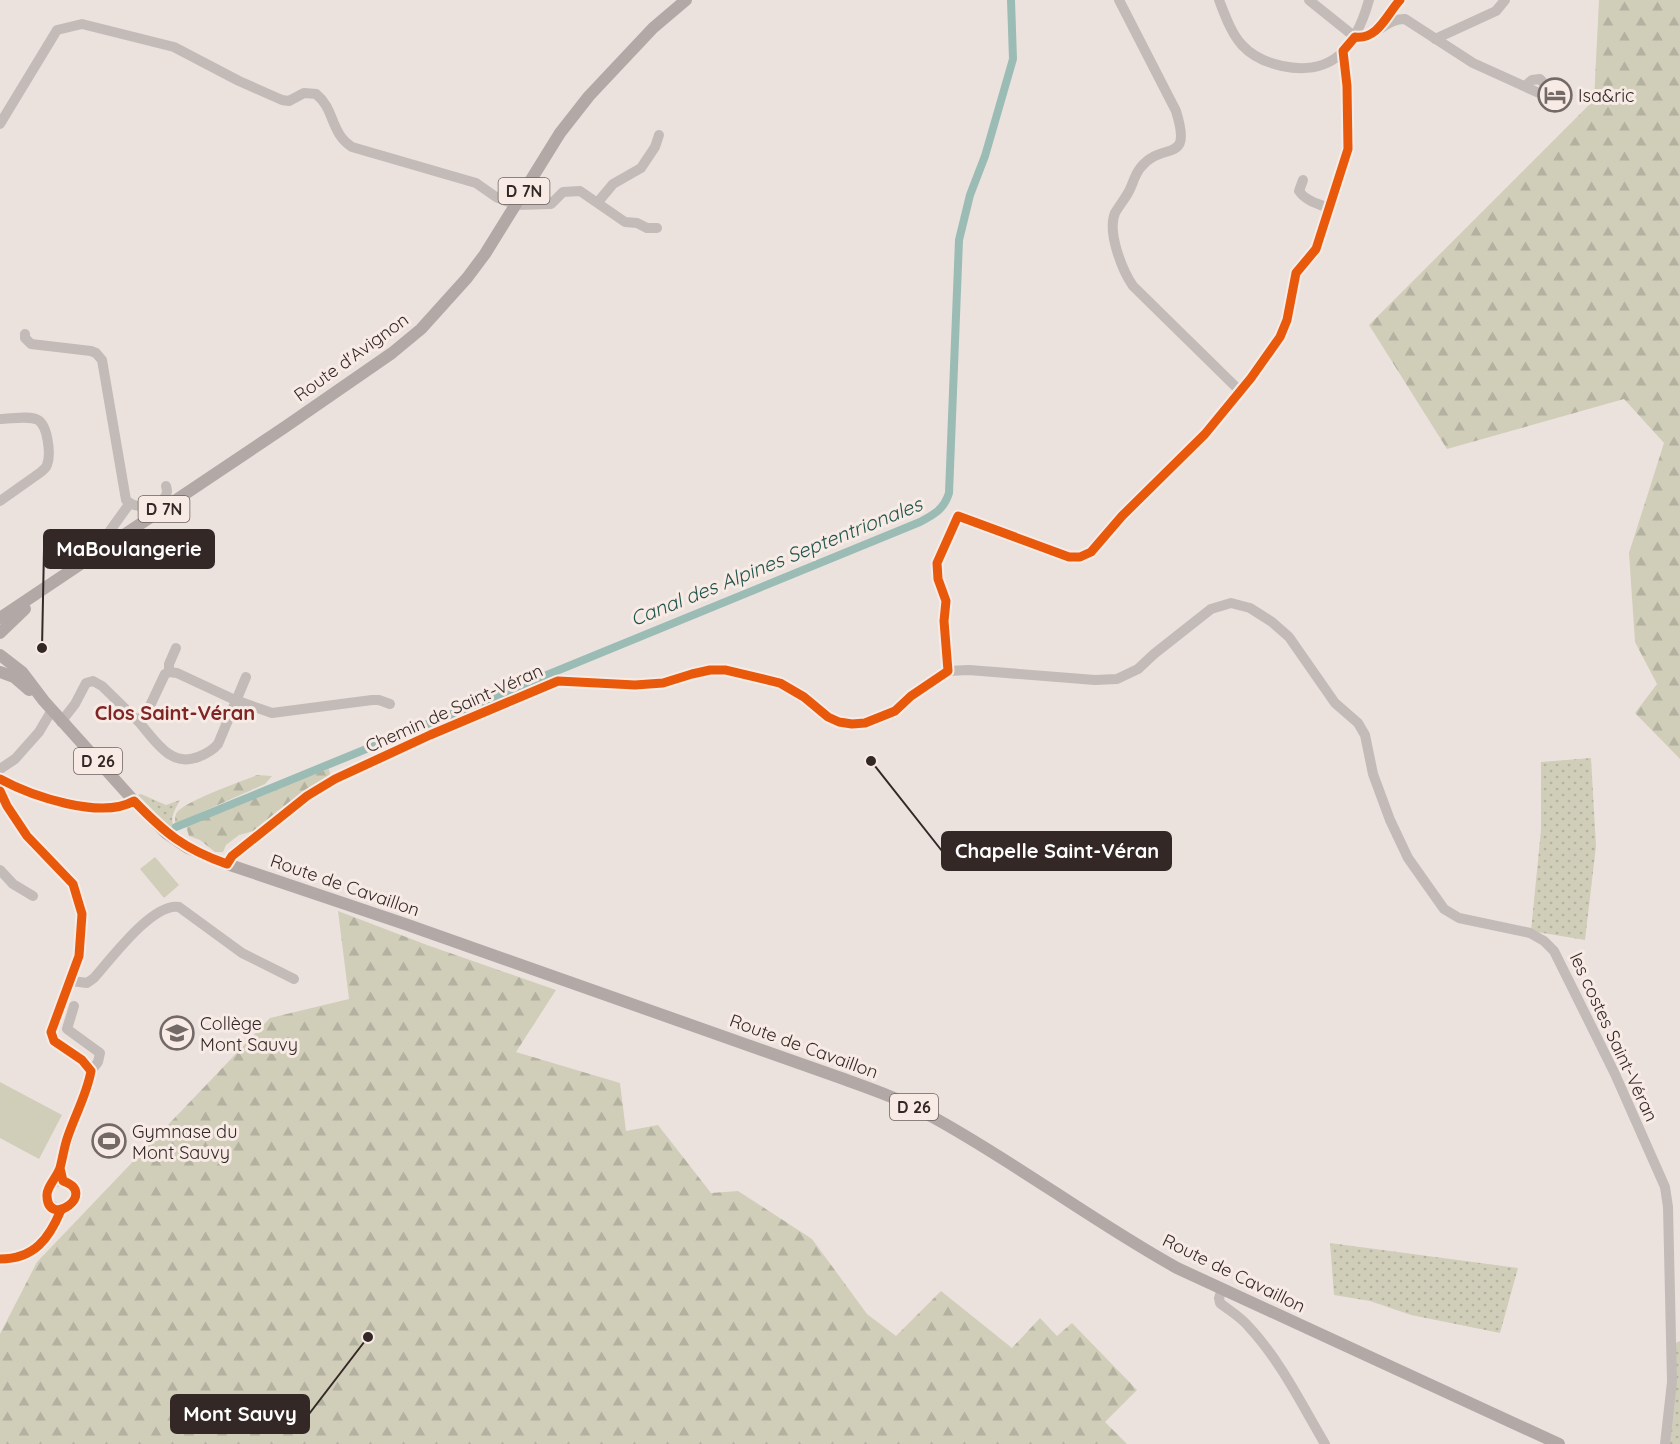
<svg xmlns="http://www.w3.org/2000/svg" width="1680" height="1444" font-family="Quicksand,sans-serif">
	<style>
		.grass { fill: url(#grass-dots) }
		.forest { fill: url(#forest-firs) }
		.pitch { fill: #d0ceb9 }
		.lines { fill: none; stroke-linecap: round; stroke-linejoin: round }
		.canal { stroke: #9bbcb5; stroke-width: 8 }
		.minor { stroke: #c3bbb8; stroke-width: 10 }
		.major { stroke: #b2a9a7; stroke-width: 12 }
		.cycleway-casing { stroke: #f8ebe5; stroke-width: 13 }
		.cycleway { stroke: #e8590c; stroke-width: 9 }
		.labels { text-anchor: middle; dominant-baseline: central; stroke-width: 6; stroke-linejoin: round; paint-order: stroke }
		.shield { fill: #f8ebe5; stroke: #6e625f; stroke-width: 1.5 }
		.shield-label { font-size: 16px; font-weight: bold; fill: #332826 }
		.poi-label { font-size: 18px; fill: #332826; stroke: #f8ebe5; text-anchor: start }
		.street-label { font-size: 18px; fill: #332826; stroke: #f8ebe5 }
		.water-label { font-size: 20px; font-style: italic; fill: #1e534b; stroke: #f8ebe5 }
		.neighbourhood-label { font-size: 20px; font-weight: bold; fill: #7f2523; stroke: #f8ebe5 }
		.leader { fill: none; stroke: #332826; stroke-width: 2 }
		.callout-dot { fill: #332826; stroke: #f8ebe5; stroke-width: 2 }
		.callout { fill: #332826; stroke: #332826; stroke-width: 2 }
		.callout-label { font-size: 20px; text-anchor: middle; font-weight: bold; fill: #fff }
	</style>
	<defs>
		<pattern id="grass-dots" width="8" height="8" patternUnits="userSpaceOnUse" patternTransform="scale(1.5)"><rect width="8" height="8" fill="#d0ceb9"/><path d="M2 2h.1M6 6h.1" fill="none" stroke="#b3b19f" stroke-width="1.8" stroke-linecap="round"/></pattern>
		<pattern id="forest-firs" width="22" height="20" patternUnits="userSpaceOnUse" patternTransform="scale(1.5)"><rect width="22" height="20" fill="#d0ceb9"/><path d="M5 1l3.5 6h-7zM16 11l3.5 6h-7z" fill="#b3b19f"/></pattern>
	</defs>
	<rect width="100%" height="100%" fill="#ebe2de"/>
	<g class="grass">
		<path d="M1591 758 1596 846 1585 940 1531 931 1541 830V762Z"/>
		<path d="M141 794 166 805 180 800C172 816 168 819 179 836L138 795Z"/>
		<path d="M1330 1243 1518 1268 1500 1333 1411 1315 1370 1301 1334 1295Z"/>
		<path d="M1680 1341V1444H1670L1674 1344Z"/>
	</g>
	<g class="forest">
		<path d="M1599 0H1680V759L1635 713 1657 684 1635 642 1629 553 1664 443 1624 399 1447 449 1369 325 1594 100Z"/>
		<path d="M329 769 330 774 322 783 254 831 239 835 226 845 223 852H215L200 840 189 836 186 826 316 773Z"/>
		<path d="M257 775 272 776 265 784 175 824C175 820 175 817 176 814 181 802 243 781 257 775Z"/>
		<path d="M338 911 427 945 556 990 516 1052 620 1083 626 1131 658 1125 711 1193 738 1191 812 1239 867 1314 896 1336 941 1291 1012 1348 1040 1318 1057 1336 1072 1323 1137 1390 1105 1422 1127 1444H0V1334L37 1262 270 1018 349 999Z"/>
	</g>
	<g class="pitch">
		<path d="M155 857 179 885 164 898 140 869Z"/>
		<path d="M0 1082 62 1115 39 1159 0 1138Z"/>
	</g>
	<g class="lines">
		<path class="canal" d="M176 827 920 522C935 514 944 509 949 493L959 240 970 195 985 156 1013 59 1011 0"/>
		<g class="minor">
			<path d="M1119 0 1176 111C1193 166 1163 140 1141 167 1134 175 1133 185 1128 193 1124 200 1119 206 1115 213 1107 232 1122 270 1133 286L1240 391"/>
			<path d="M1219 0C1225 15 1231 33 1242 45 1252 56 1268 63 1282 66 1334 77 1356 46 1369 0"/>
			<path d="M1309 0 1355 37"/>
			<path d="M1379 28 1400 0"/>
			<path d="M1355 37C1374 39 1387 18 1405 19L1473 63 1539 93 1543 92 1546 86 1540 79 1532 80 1525 86"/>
			<path d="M1435 39 1496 11 1505 0"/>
			<path d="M0 124 57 30 82 24 174 47 239 81 282 100 289 101 304 93 316 94C335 109 330 133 352 147L476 183 496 197 516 205 551 204 563 192 580 191 625 222 637 223 647 228H657"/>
			<path d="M1303 180 1299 191C1306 201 1318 204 1330 208"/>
			<path d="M598 202 613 184 641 168 655 147 659 135"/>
			<path d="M25 334V338L31 344 91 351 96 353 102 360 126 500C134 508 148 508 158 503L163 509"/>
			<path d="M0 419C11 419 29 415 38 420 48 426 51 455 47 465 46 468 43 470 41 472L0 501"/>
			<path d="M158 503C165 498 169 495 166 486"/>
			<path d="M958 516 1069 557H1080L1091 552 1122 516 1205 434 1251 378 1280 337 1287 320 1296 273 1301 265 1313 254 1318 245 1349 143 1346 73 1343 51"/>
			<path d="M105 548 104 539 130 503"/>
			<path d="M169 672V664L176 648"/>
			<path d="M138 721C155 740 170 768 198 757 206 754 213 750 218 744L246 677"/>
			<path d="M61 722 75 704 86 683 93 681 102 686 138 721 148 710 165 674 169 672 177 673 235 700 272 713 372 700H379L390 704"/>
			<path d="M0 769 15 759 39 732 52 710"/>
			<path d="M0 779C31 796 101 820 134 801"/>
			<path d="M0 791 7 806 27 836 73 884 82 914 79 956 51 1032 54 1041 82 1060 91 1071"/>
			<path d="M227 864 232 856 307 796 335 779 430 735 558 681 635 685 663 683 692 674 710 670H726L780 683 804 697 828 717 839 722 852 724 865 723 895 711 911 696 948 671 969 670 1095 680 1117 679 1138 669 1154 654 1211 609 1231 603 1250 608 1272 622 1289 637 1335 703 1358 723 1365 735 1373 774 1390 820 1408 858 1444 909 1459 918 1530 933 1544 941 1554 951 1615 1074 1665 1187 1668 1207 1672 1382 1665 1444"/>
			<path d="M0 870 13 884 33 896"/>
			<path d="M72 981 87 983 94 978C111 959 153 902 179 907L242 953 294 979"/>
			<circle cx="61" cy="1195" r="14"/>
			<path d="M54 1183 91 1071 98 1062 100 1053 67 1029 74 1006"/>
			<path d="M0 1259C34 1259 49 1239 61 1210"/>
			<path d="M1222 1289 1219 1298 1220 1303C1230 1311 1241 1317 1249 1327 1280 1360 1302 1405 1325 1444"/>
		</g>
		<g class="major">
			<path d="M0 618 285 427 392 353 421 329 467 278 485 254 560 133 589 96 653 28 686 0"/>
			<path d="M0 633 25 609"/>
			<path d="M0 655 22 672 44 701 134 801 166 833 188 848 227 864 405 924 841 1078C871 1089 901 1099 929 1115 1014 1161 1092 1221 1177 1268L1559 1444"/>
			<path d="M0 672 14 677 29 690"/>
		</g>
		<defs>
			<g id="cycleway">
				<path d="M0 779C31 796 101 820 134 801 165 833 184 849 227 864L232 856 307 796 335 779 430 735 558 681 635 685 663 683 692 674 710 670H726L780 683 804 697 828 717 839 722 852 724 865 723 895 711 911 696 948 671 944 621 946 601 938 579 937 563 958 516 1069 557H1080L1091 552 1122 516 1205 434 1251 378 1280 337 1287 320 1296 273 1316 249 1348 149 1347 86 1343 51 1355 37C1378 40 1387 14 1400 0"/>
				<path d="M0 791 7 806 27 836 73 884 82 914 79 956 51 1032 54 1041 82 1060 91 1071C87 1094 75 1115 68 1136 64 1147 63 1157 60 1168 57 1177 46 1188 47 1196 48 1229 99 1193 63 1181L60 1168"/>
				<path d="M0 1259C34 1259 49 1239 61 1210"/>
			</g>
		</defs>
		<use href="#cycleway" class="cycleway-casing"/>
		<use href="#cycleway" class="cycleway"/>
	</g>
	<defs>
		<symbol id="hotel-ring" viewBox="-11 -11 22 22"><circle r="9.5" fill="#f8ebe5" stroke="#736966" stroke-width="1.5"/><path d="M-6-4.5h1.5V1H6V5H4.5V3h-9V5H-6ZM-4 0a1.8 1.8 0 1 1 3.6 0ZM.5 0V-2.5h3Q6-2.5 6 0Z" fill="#736966"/></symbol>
		<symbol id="school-ring" viewBox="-11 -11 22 22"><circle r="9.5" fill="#f8ebe5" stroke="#736966" stroke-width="1.5"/><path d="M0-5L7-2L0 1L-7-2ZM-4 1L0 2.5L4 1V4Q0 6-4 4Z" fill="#736966"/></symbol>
		<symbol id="stadium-ring" viewBox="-11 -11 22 22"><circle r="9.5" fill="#f8ebe5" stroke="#736966" stroke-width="1.5"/><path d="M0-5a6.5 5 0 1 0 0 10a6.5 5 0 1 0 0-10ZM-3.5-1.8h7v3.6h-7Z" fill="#736966"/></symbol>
	</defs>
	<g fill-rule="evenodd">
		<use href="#hotel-ring" x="1536" y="76" width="38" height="38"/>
		<use href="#school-ring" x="158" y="1014" width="38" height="38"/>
		<use href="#stadium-ring" x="90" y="1122" width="38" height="38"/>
	</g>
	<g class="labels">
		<g class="shield">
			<rect x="498.5" y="178" width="51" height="26" rx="4.5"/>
			<rect x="138.5" y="496" width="51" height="26" rx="4.5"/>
			<rect x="74" y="748" width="48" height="26" rx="4.5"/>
			<rect x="890" y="1094" width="48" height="26" rx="4.5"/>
		</g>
		<g class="shield-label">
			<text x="524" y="191">D 7N</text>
			<text x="164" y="509">D 7N</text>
			<text x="98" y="761">D 26</text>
			<text x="914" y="1107">D 26</text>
		</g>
		<g class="poi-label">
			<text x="1578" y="95">Isa&amp;ric</text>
			<text x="200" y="1023">Collège<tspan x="200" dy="21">Mont Sauvy</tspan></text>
			<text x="132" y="1131">Gymnase du<tspan x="132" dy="21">Mont Sauvy</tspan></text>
		</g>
		<g class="street-label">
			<text transform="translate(351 357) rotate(-36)">Route d'Avignon</text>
			<text transform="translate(454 708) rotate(-24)">Chemin de Saint-Véran</text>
			<text transform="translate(345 885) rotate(19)">Route de Cavaillon</text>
			<text transform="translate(1614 1037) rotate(65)">les costes Saint-Véran</text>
			<text transform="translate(804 1046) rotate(20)">Route de Cavaillon</text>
			<text transform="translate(1234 1273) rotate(26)">Route de Cavaillon</text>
		</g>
		<g class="water-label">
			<text transform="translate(776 561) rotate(-22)">Canal des Alpines Septentrionales</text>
		</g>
		<g class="neighbourhood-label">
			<text x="175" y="712">Clos Saint-Véran</text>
		</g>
	</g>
	<path class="leader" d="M42 648L44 549M871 761L942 851M368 1337L309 1414"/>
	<g class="callout-dot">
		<circle cx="42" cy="648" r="6"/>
		<circle cx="871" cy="761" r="6"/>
		<circle cx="368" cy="1337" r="6"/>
	</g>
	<g class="callout">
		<rect x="44" y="530" width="170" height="38" rx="6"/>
		<rect x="942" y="832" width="229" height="38" rx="6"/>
		<rect x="171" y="1395" width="138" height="38" rx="6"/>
	</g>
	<g class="callout-label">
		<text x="129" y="556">MaBoulangerie</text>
		<text x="1057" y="858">Chapelle Saint-Véran</text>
		<text x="240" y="1421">Mont Sauvy</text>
	</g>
</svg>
